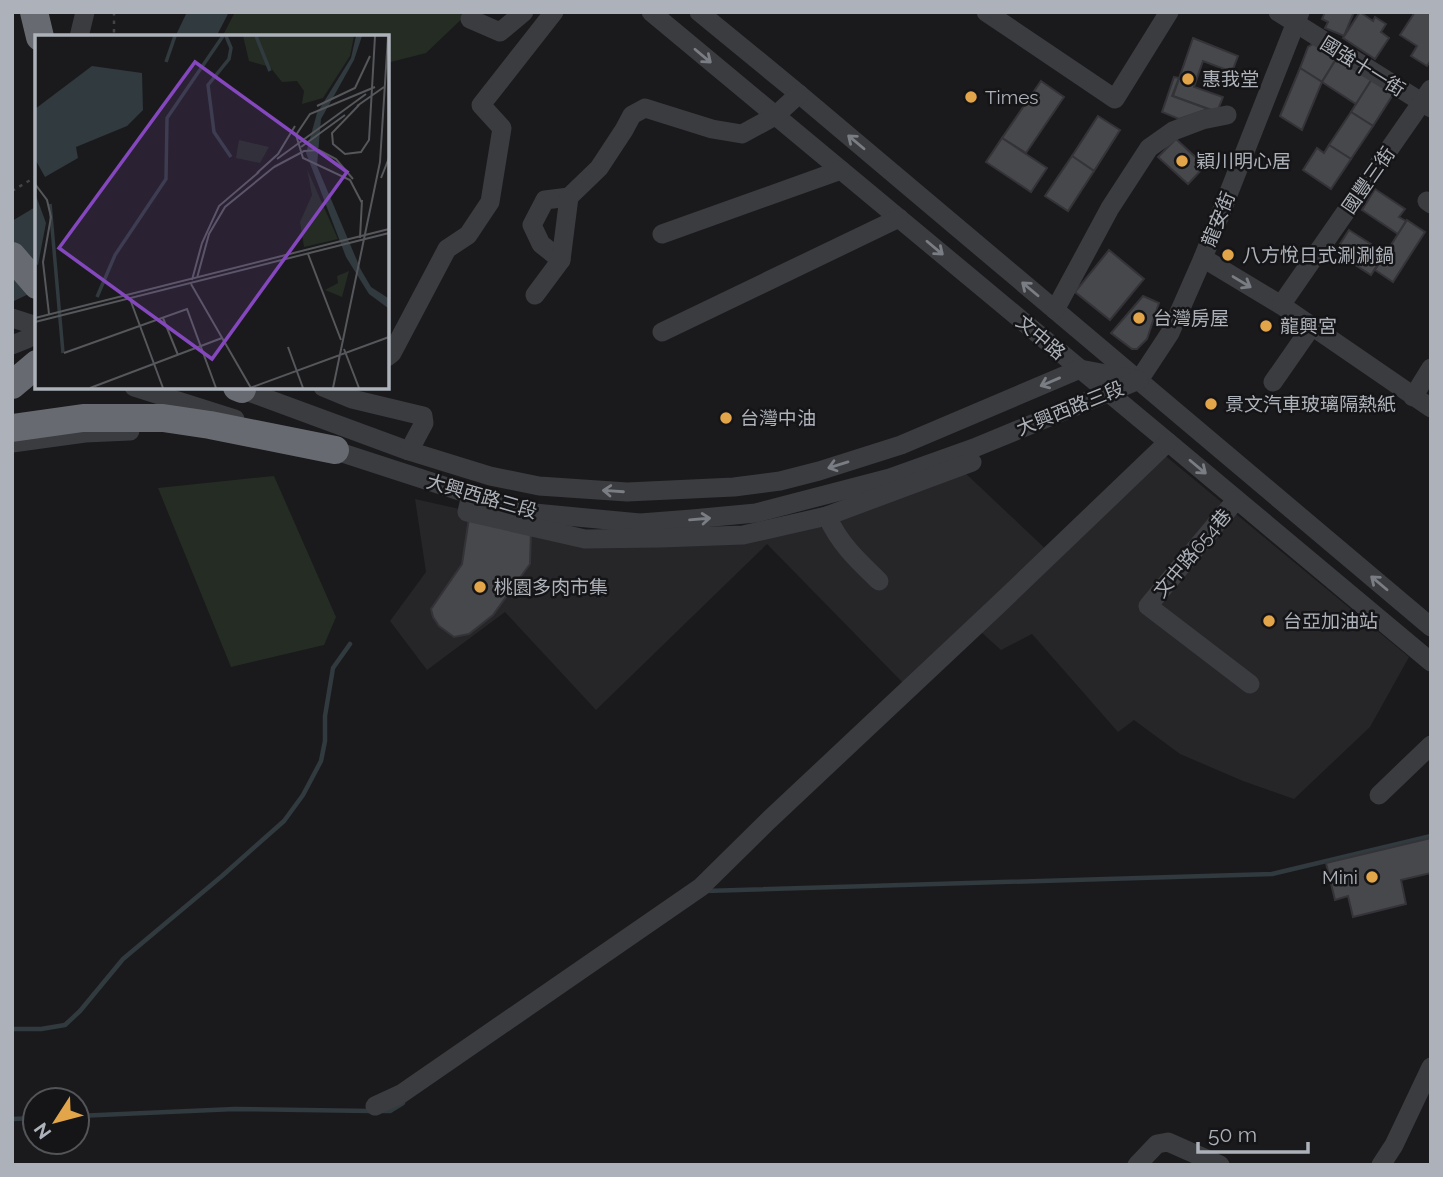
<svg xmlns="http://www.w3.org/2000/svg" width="1443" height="1177" font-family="Raleway,'Noto Sans TC',sans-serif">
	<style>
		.built { fill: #262629 }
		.green { fill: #242c24 }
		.water { fill: #313a3f }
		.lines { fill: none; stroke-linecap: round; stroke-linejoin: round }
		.stream { stroke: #313a3f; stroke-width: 4.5 }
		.building { fill: #47484c; stroke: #343438; stroke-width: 2 }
		.path { stroke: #414347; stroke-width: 2.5; stroke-dasharray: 3.5 5; stroke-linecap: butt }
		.minor { stroke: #3b3c40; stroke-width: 19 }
		.highway { stroke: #676b71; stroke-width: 28 }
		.oneway { stroke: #7a7d83 }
		.poi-dot { fill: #e3a54a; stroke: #151517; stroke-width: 2.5 }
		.labels { text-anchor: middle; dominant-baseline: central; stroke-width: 5; stroke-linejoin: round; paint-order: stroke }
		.street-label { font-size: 19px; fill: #adb2ba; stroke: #151517 }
		.poi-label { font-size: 19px; fill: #adb2ba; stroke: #151517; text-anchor: start }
		.inset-river { fill: none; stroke: #313a3f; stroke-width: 3.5 }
		.inset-road { fill: none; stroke: #55575b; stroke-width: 2 }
		.view { fill: #8547be; fill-opacity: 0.15; stroke: #8547be; stroke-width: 3.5 }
		.inset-edge { fill: none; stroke: #adb2ba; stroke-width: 3.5 }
	</style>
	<rect width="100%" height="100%" fill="#1a1a1c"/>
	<path class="built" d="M1162 453 1409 657 1370 727 1294 799 1243 781 1180 754 1134 720 1118 732 1032 634 1001 650 972 624 905 685 767 544 596 710 505 612 427 670 390 621 426 572 415 499 553 530 664 535 756 525 962 470 1050 553Z"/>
	<g class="green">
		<path d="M235 12H469L426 53 387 63V37H222Z"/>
		<path d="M274 476 336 617 324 645 231 667 158 488Z"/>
	</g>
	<g class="water">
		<path d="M187 12H229L216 37H175Z"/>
		<path d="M37 206V290L12 302V221Z"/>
	</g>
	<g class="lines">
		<g class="stream">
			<path d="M705 891 1272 874 1431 836"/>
			<path d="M12 1029H41L65 1025 80 1011 123 959 222 876 284 821 303 795 321 761 325 741V716L333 668 350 644"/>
			<path d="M383 1111H390L403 1103"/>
			<path d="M77 1116 235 1109 370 1111"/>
			<path d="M12 1119 35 1118"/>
		</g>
	</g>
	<g class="building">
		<path d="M1325 12H1354L1344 36 1325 28 1328 22 1322 19Z"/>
		<path d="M1360 12 1373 21 1375 17 1386 24 1381 32 1389 38 1375 59 1343 38Z"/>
		<path d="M1415 12H1427L1431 14V60L1427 66 1411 56 1417 46 1400 35Z"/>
		<path d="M1193 38 1238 56 1232 72 1203 61 1194 87 1223 97 1217 112 1173 96Z"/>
		<path d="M1313 44 1338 56 1322 82 1300 68 1308 47Z"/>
		<path d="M1338 56 1372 79 1356 104 1322 82Z"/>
		<path d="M1300 68 1322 82 1302 130 1280 116Z"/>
		<path d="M1174 77 1179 78 1172 96 1208 109 1179 119 1162 112Z"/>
		<path d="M1372 79 1394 93 1373 126 1351 112Z"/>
		<path d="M1041 81 1064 97 1026 153 1002 138Z"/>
		<path d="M1351 112 1373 126 1351 159 1329 145Z"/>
		<path d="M1098 116 1120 130 1094 171 1072 156Z"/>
		<path d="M1002 138 1047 168 1031 192 986 162Z"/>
		<path d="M1176 139 1205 166 1188 184 1158 157Z"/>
		<path d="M1329 145 1351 159 1331 189 1303 170 1317 148 1324 153Z"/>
		<path d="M1072 156 1094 171 1068 211 1045 196Z"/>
		<path d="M1375 189 1405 209 1399 217 1406 221 1398 234 1362 210Z"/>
		<path d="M1407 220 1425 232 1393 282 1375 270Z"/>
		<path d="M1349 230 1385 253 1371 275 1335 252Z"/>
		<path d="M1109 250 1144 279 1110 320 1075 292Z"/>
		<path d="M1143 296 1159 303 1147 339 1137 349H1132L1111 333Z"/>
		<path d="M469 518 531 530 530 564 493 615 469 634 454 637 439 626 433 617 431 609 462 564Z"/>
		<path d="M1431 838V873L1401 880 1406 904 1353 917 1348 896 1335 900 1326 863Z"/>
	</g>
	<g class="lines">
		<g class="path">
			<path d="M114 12V37"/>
			<path d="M12 191 37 176"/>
		</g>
		<g class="minor">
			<path d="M651 12 1168 442 1431 662"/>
			<path d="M699 12 799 94 1431 627"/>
			<path d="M986 12 1115 99 1169 12"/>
			<path d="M1278 12 1431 108"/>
			<path d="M470 19 500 32 524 12"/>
			<path d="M79 37 85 12"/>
			<path d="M1427 201 1431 204"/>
			<path d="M662 234 841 170"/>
			<path d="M1203 258 1281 305 1431 408"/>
			<path d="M561 260 541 244 532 225 545 200 569 197"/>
			<path d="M535 295 561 260 569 197 599 168 624 130 632 115 645 108 712 129 742 134 775 116 799 94"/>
			<path d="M1281 305 1431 89"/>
			<path d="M1055 310 1110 208 1149 148 1173 131 1202 120 1227 115"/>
			<path d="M12 318 37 326"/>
			<path d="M662 332 899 218"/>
			<path d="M12 345 27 339 37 332"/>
			<path d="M387 357 392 353 447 249 468 235 490 202 502 128 481 105 554 12"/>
			<path d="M1139 380 1170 333 1203 258 1300 12"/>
			<path d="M1273 382 1312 326"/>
			<path d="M134 387 235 419"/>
			<path d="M235 387 409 451 490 476 539 486 627 492 734 487 780 481 819 471 901 445 1080 369 1138 380"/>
			<path d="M323 387 352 399 423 416 424 423 409 451"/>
			<path d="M1413 397 1431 368"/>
			<path d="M12 443 85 433 130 431"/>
			<path d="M324 447 524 512 640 523 692 519 756 513 890 478 974 448 1139 380"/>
			<path d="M471 495 467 512 585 539 660 538 743 535 827 516 972 462"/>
			<path d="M1236 500 1148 606 1250 684"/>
			<path d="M827 516C839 543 857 560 879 581"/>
			<path d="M1379 795 1431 745"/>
			<path d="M375 1106 401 1094 701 887 769 820 999 604 1168 442"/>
			<path d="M1137 1165 1157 1144 1168 1142 1220 1165"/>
			<path d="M1381 1165 1394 1145 1431 1067"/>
		</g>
		<g class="highway">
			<path d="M34 12 40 37"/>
			<path d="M12 256 37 285"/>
			<path d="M12 385 37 364"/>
			<path d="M237 387 242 389"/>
			<path d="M12 428 83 418H163L210 425 335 450"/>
		</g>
	</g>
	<defs><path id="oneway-shaft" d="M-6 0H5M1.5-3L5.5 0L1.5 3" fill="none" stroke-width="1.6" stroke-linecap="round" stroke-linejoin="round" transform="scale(1.75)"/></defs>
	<g class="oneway">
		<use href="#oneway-shaft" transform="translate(703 56) rotate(40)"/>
		<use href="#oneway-shaft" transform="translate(856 142) rotate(-140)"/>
		<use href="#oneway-shaft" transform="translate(935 248) rotate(40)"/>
		<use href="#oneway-shaft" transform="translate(1242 282) rotate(31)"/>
		<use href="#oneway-shaft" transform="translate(1030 289) rotate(-140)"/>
		<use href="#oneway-shaft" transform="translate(1050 382) rotate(157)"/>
		<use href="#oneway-shaft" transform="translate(838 465) rotate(163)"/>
		<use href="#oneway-shaft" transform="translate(1198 467) rotate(40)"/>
		<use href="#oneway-shaft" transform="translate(613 491) rotate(-176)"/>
		<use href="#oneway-shaft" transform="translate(700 519) rotate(-5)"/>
		<use href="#oneway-shaft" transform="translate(1379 583) rotate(-140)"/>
	</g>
	<g class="poi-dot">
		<circle cx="1188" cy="79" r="7"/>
		<circle cx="971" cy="97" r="7"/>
		<circle cx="1182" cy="161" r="7"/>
		<circle cx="1228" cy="255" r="7"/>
		<circle cx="1139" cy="318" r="7"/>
		<circle cx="1266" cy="326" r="7"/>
		<circle cx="1211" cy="404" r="7"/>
		<circle cx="726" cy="418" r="7"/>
		<circle cx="480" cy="587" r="7"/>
		<circle cx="1269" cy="621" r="7"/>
		<circle cx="1372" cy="877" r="7"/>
	</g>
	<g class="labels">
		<g class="street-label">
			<text transform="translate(1363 66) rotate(32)">國強十一街</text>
			<text transform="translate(1368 180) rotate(-55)">國豐三街</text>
			<text transform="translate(1218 219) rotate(-68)">龍安街</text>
			<text transform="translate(1041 337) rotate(40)">文中路</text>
			<text transform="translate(1070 408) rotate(-22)">大興西路三段</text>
			<text transform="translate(482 496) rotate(16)">大興西路三段</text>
			<text transform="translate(1192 553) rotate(-50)">文中路654巷</text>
		</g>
		<g class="poi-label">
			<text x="1202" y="79">惠我堂</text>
			<text x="985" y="97">Times</text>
			<text x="1196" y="161">穎川明心居</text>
			<text x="1242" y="255">八方悅日式涮涮鍋</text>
			<text x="1153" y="318">台灣房屋</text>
			<text x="1280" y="326">龍興宮</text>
			<text x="1225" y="404">景文汽車玻璃隔熱紙</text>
			<text x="740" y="418">台灣中油</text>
			<text x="494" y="587">桃園多肉市集</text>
			<text x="1283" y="621">台亞加油站</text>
			<text x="1358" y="877" text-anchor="end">Mini</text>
		</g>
	</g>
	<g transform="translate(35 35)">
		<rect width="354" height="354" fill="#1a1a1c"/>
		<path d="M208 1H319L315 21 288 63 267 69 269 56 262 46 247 47 235 32 214 26ZM204 105 234 112 225 128 201 123ZM272 134 303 204 269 212 265 187 277 160ZM314 236 307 262 290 255 303 248 302 241Z" fill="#242c24"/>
		<path d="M321 1H327L319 25 286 84 282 131 326 235 336 252 353 263V273L334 259 311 222 271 118 282 78 316 23ZM57 31 107 38 108 75 92 91 41 112 43 123 10 142 0 124V74ZM0 158 11 188 3 230 0 229Z" fill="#313a3f"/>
		<path class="inset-river" d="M191 1 196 13 194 24 173 50 179 97 196 122M221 1 235 36M131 27 140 1M15 169 28 318M62 262 80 220 131 144 132 83 188 1"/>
		<path class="inset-road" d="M324 70 297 98 298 109 310 119 326 117 334 105 340 1M282 71 320 53 335 21M322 71 349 52M266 112 310 80M242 124 331 59M239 132 269 116 284 115 301 124 318 144M222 138 243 119 260 91M346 143 354 123M0 149 12 165 16 182 8 227 14 279M327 168 315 145 268 123 261 100 275 79 340 52M325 203 327 165M273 219 306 305M162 243 174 199 190 172 239 132M157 245 167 208 184 171 224 137M156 249 216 353M95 264 128 353M0 283 354 194M128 283 143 320M0 287 354 198M253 312 268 353M309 314 324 353M29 318 152 274 181 353M55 353 187 303M215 353 354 302M298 353 345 127 353 1"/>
		<path class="view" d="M160 27 312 137 177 324 24 213Z"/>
		<rect width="354" height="354" class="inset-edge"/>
	</g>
	<rect width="1443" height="1177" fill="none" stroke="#adb2ba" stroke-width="28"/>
	<g transform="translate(56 1121) rotate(234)"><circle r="33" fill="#151517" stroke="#525458" stroke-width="2"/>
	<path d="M0-5L12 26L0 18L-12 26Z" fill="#e3a54a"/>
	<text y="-10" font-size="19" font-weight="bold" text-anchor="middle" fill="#adb2ba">N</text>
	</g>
	<path d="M1198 1142v10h110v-10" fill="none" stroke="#adb2ba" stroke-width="3.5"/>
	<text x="1208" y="1142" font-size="21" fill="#adb2ba" stroke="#151517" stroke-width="5" paint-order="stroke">50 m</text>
</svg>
